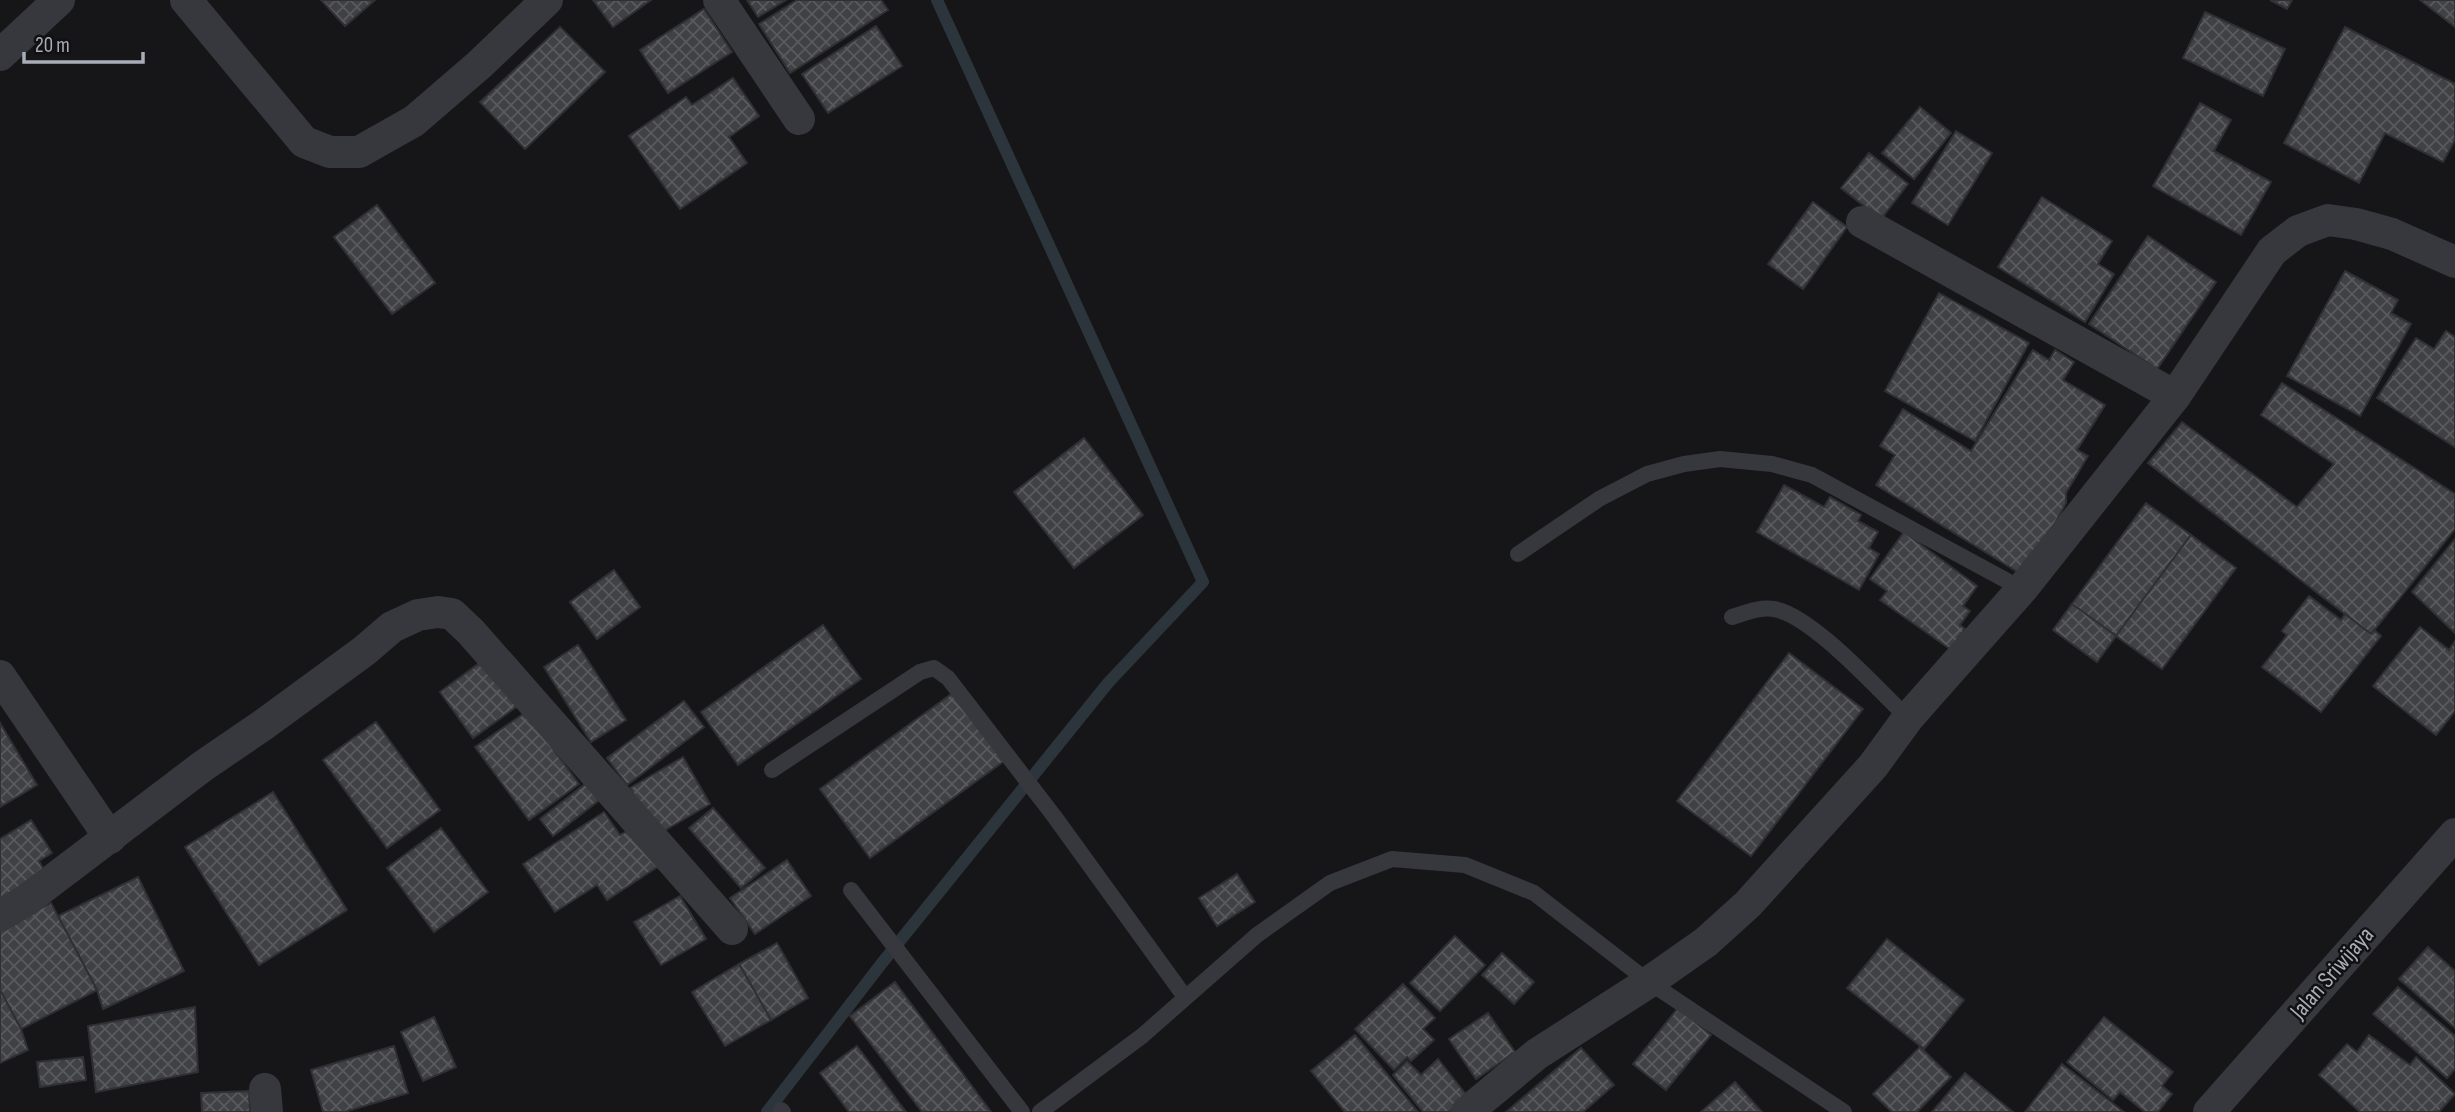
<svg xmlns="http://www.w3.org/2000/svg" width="2455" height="1112" font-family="'Sofia Sans Condensed',sans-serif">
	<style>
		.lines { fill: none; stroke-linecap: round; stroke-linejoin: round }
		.stream { stroke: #2c353c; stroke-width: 12 }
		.building { fill: url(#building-cross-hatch); stroke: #303034; stroke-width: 2 }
		.service { stroke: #37383d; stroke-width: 16 }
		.minor { stroke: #37383d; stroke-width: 32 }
		.labels { text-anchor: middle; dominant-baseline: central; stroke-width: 5; stroke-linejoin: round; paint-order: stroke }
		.street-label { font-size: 24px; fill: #a8adb8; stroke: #111113 }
	</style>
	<defs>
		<pattern id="building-cross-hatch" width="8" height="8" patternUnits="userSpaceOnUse" patternTransform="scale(1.75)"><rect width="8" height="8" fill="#404145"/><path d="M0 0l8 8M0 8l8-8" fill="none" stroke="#595a5e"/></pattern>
	</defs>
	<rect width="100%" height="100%" fill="#161618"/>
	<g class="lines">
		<path class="stream" d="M767 1112 882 963 1108 683 1203 582 937 0"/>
	</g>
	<g class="building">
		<path d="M321 0H375L345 26Z"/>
		<path d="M593 0H651L613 27Z"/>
		<path d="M747 0H786L758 17Z"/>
		<path d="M797 0H881L888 10 790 73 759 24Z"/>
		<path d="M2270 0H2292L2287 9Z"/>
		<path d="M2420 0H2455V27Z"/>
		<path d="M704 9 732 52 668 93 640 50Z"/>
		<path d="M2205 12 2285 49 2263 96 2183 58Z"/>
		<path d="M876 26 902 66 828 113 802 74Z"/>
		<path d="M560 27 605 72 525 149 480 102Z"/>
		<path d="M2345 27 2455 84V140L2443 162 2385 133 2359 183 2284 143Z"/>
		<path d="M733 78 759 116 729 137 747 163 680 209 629 136 686 97 692 105Z"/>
		<path d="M2200 103 2231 120 2214 151 2271 182 2241 235 2153 186Z"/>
		<path d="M1920 107 1951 133 1914 179 1882 153Z"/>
		<path d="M1956 131 1992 153 1948 225 1912 203Z"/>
		<path d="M1869 153 1908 184 1881 219 1841 188Z"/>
		<path d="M2042 197 2112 241 2098 264 2114 274 2085 322 1998 267Z"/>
		<path d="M1813 202 1847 227 1803 289 1768 264Z"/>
		<path d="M377 205 435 283 392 314 334 237Z"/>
		<path d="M2148 236 2216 282 2157 369 2089 324Z"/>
		<path d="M2345 271 2398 300 2391 313 2411 324 2360 416 2287 376Z"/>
		<path d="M1939 293 2029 343 1975 441 1885 391Z"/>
		<path d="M2446 331 2455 337V447L2377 398 2416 338 2434 349Z"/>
		<path d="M2033 350 2049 360 2055 350 2074 362 2063 380 2105 405 2077 450 2088 456 2066 493V503L2026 577 1876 485 1895 455 1880 446 1903 409 1971 451Z"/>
		<path d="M2282 383 2455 494V529L2371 634 2148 463 2182 422 2297 507 2334 464 2261 415Z"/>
		<path d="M1084 438 1143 515 1074 568 1014 492Z"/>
		<path d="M1784 485 1824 507 1830 497 1861 515 1858 521 1878 532 1869 548 1879 554 1859 590 1757 532Z"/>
		<path d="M2146 503 2191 535 2116 636 2072 604Z"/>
		<path d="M1904 532 1977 586 1963 606 1970 611 1960 625 1965 629 1950 649 1880 600 1887 591 1870 579Z"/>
		<path d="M2191 535 2236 568 2162 669 2116 636Z"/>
		<path d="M2455 539V633L2412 592Z"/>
		<path d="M614 570 640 607 597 639 570 602Z"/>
		<path d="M2309 596 2341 620 2345 614 2371 634 2374 630 2381 636 2321 712 2262 667 2287 635 2282 631Z"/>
		<path d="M2072 604 2116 636 2097 662 2053 630Z"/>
		<path d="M823 625 861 679 738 765 701 712Z"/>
		<path d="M2420 627 2449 650 2455 641V711L2436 735 2373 686Z"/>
		<path d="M578 645 626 720 591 742 544 667Z"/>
		<path d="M1789 653 1863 709 1751 856 1677 801Z"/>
		<path d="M485 659 519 705 473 738 440 692Z"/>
		<path d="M957 690 1007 759 870 858 820 789Z"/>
		<path d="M684 701 704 727 627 785 607 758Z"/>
		<path d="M526 712 579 784 529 820 475 747Z"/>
		<path d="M376 722 440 810 387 848 323 760Z"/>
		<path d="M0 723 37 785 0 807Z"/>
		<path d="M683 757 710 804 657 835 630 788Z"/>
		<path d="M589 781 602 798 553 836 540 819Z"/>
		<path d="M273 792 347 910 259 965 185 847Z"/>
		<path d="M713 808 765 868 741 888 689 828Z"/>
		<path d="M604 812 620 835 637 825 662 864 607 900 597 885 555 912 523 864Z"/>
		<path d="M31 820 52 853 39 861 48 877 0 907V839Z"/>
		<path d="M441 828 488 892 434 932 387 868Z"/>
		<path d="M787 860 811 896 755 934 730 898Z"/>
		<path d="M1237 874 1255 902 1217 926 1199 898Z"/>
		<path d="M138 877 184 971 103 1009 97 990 58 916Z"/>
		<path d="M680 896 706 939 661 965 634 922Z"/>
		<path d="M51 903 97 990 21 1029 0 990V929Z"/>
		<path d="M1455 936 1485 965 1440 1011 1410 983Z"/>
		<path d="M1887 939 1964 1000 1924 1049 1847 988Z"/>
		<path d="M777 943 808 998 771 1020 739 964Z"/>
		<path d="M2428 947 2455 971V1028L2399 979Z"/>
		<path d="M1502 953 1534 982 1514 1004 1482 975Z"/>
		<path d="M739 964 771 1020 725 1046 692 992Z"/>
		<path d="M895 982 991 1112H922L850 1016Z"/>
		<path d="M1403 984 1435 1018 1423 1029 1434 1040 1411 1061 1407 1057 1394 1070 1355 1029Z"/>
		<path d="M2398 987 2455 1036V1069L2447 1078 2373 1014Z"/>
		<path d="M0 990 21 1029 28 1050 0 1063Z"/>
		<path d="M195 1007 198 1072 96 1092 88 1026Z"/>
		<path d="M1678 1008 1711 1035 1666 1090 1633 1064Z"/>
		<path d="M1488 1013 1515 1052 1476 1079 1449 1039Z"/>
		<path d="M434 1017 456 1067 423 1081 401 1032Z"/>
		<path d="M2104 1017 2173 1072 2162 1086 2172 1094 2158 1112H2145L2120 1092 2113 1100 2067 1062Z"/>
		<path d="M1355 1035 1418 1112H1345L1311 1071Z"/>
		<path d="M2369 1035 2410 1065 2416 1057 2455 1094 2439 1112H2360L2319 1075 2347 1044 2357 1052Z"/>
		<path d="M394 1046 408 1093 344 1112H323L311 1070Z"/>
		<path d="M857 1046 906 1112H849L820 1073Z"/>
		<path d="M1920 1047 1951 1077 1917 1112H1892L1873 1094Z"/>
		<path d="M1581 1048 1614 1085 1583 1112H1506Z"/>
		<path d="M83 1057 86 1080 40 1087 37 1062Z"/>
		<path d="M1438 1059 1468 1097 1449 1112H1423L1393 1075 1407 1061 1421 1075Z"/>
		<path d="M2062 1064 2124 1112H2025Z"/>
		<path d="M1965 1073 2013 1112H1932Z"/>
		<path d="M1735 1082 1762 1112H1701Z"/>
		<path d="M249 1091 250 1112H202L201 1093Z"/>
	</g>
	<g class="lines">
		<g class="service">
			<path d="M1518 554 1599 499 1647 474 1684 464 1720 459 1772 464 1812 475 2022 589"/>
			<path d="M1732 617C1745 613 1759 607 1774 609 1812 615 1879 691 1908 718"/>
			<path d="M772 770 920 672 934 668 948 678 1054 816 1185 997"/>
			<path d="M851 890 1022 1112"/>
			<path d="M781 1110 783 1112"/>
			<path d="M1040 1112 1142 1036 1257 935 1330 883 1392 859 1465 865 1534 893 1649 982 1844 1112"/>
		</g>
		<g class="minor">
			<path d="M186 0 304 142 330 152H359L414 121 479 65 547 0"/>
			<path d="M719 0 799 119"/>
			<path d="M0 55 59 0"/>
			<path d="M1862 222 2175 396"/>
			<path d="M0 676 110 838"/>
			<path d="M0 916 25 901 203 766 263 725 364 651 392 627 418 615 438 612 452 614 471 632 732 929"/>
			<path d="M265 1089 267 1112"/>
			<path d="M1467 1112 1537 1054 1649 982 1706 942 1748 904 1873 766 1908 718 2022 589 2175 396 2272 251 2298 231 2328 220 2356 224 2392 234 2455 262"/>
			<path d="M2209 1112 2455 834"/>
		</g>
	</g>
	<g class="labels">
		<g class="street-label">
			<text transform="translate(2332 973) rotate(-49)">Jalan Sriwijaya</text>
		</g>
	</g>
	<path d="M24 52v10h119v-10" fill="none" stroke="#a8adb8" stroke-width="3.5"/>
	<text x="35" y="52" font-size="21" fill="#a8adb8" stroke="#111113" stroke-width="5" paint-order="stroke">20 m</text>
</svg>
